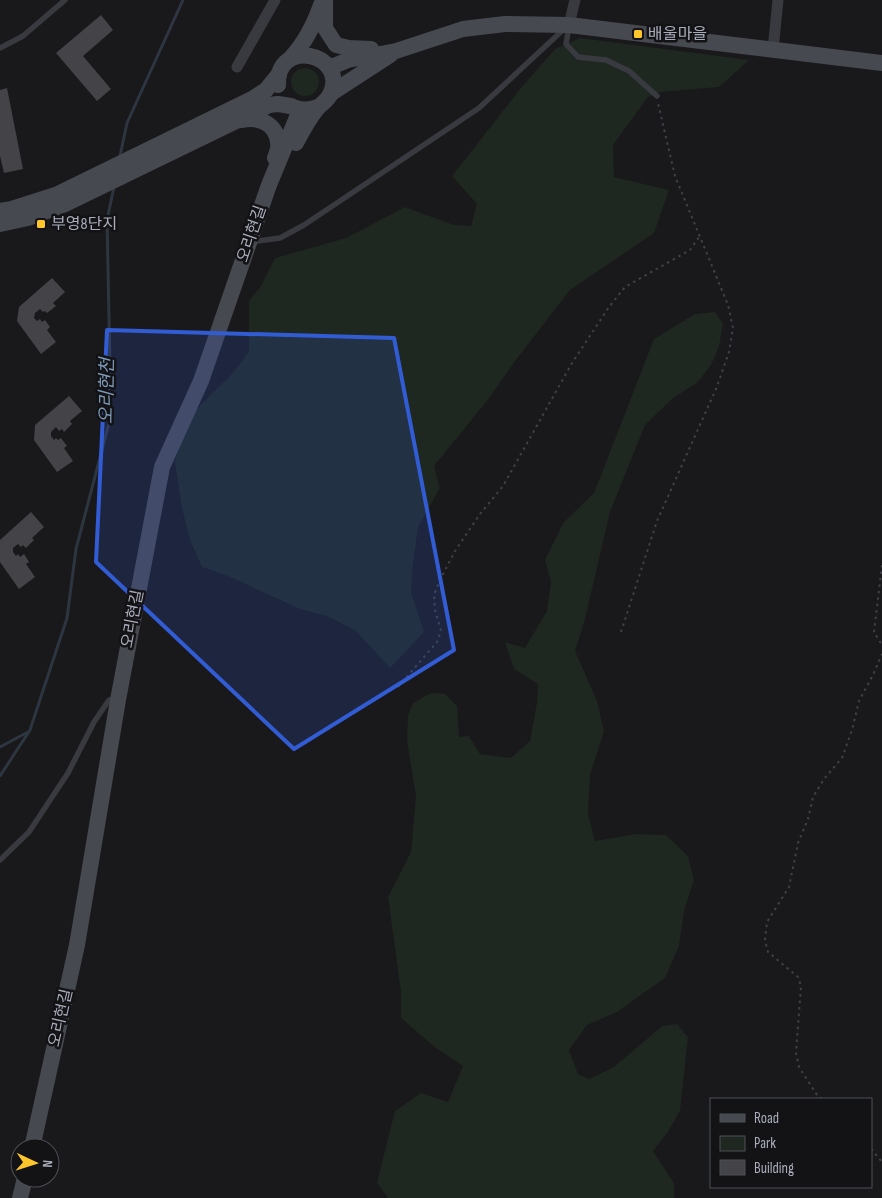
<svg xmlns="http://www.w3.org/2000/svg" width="882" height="1198" font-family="'Sofia Sans Condensed','Noto Sans KR',sans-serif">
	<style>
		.green { fill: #1e2720 }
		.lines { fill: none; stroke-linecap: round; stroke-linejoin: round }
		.stream { stroke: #2d3640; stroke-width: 3 }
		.building { fill: #434348 }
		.path { stroke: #3f4147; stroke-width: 2; stroke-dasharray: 2.5 4; stroke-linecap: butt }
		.lane { stroke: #393a40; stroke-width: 5.5 }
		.street { stroke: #393a40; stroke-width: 11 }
		.secondary { stroke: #474950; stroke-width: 16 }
		.marked { fill: #325cd4; fill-opacity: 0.2; stroke: #325cd4; stroke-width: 4; stroke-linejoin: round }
		.poi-dot { fill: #ffc62c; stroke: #131316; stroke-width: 2 }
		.labels { text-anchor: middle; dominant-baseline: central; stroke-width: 5; stroke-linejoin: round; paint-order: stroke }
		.poi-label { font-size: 16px; fill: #aaaebc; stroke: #131316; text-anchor: start }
		.street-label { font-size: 16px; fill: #aaaebc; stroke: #131316 }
		.water-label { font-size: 18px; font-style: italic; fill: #7e9ab9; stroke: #131316 }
	</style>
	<rect width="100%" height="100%" fill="#19181b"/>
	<g class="green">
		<path d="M580 38 749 60 719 87 661 92 648 97 613 145 614 177 669 190 654 233 570 290 516 360 487 401 434 466 440 488 418 527 412 571 411 592 424 632 390 668 355 630 327 616 300 609 228 576 202 567 190 540 182 508 175 462 185 420 231 375 249 352V301L261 286 275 258 346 238 405 207 454 225 471 226 477 204 452 176 521 88 555 49Z"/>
		<circle cx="305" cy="82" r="14"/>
		<path d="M715 312 723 323 719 347 711 365 698 382 672 399 645 425 610 512 584 623 575 651 597 701 604 731 590 775 588 814 595 841 636 834 666 835 688 856 694 880 684 911 679 946 665 978 617 1012 587 1025 569 1050 578 1074 589 1079 614 1067 662 1026 677 1024 688 1037 680 1111 668 1132 653 1151 674 1183V1198H388L377 1183 395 1111 421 1093 448 1102 463 1066 436 1048 401 1018V992L388 897 411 852 416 796 407 741 408 715 413 703 431 693 445 694 457 706 459 737 469 736 480 754 511 758 530 741 537 702 538 684 514 669 505 642 525 648 547 611 551 582 545 560 564 522 594 493 654 339 695 314Z"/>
	</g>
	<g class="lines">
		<g class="stream">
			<path d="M120 156 127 123 183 0"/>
			<path d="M0 747 28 732"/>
			<path d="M0 776 30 730 67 618 76 549 109 423 110 366 107 220 114 187"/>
		</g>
	</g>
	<g class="building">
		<path d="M101 15 113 30 83 56 111 89 97 101 56 53Z"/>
		<path d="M7 88 23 169 4 173 0 156V90Z"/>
		<path d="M52 278 65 292 53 303 56 306 47 313 45 311 43 312 40 309 35 313 34 318 37 321 40 319 42 322 45 320 50 327 47 330 56 342 41 354 17 321 19 307Z"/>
		<path d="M69 396 82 411 70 421 72 424 64 432 62 429 59 431 56 427 51 432V436L54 440 56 438 58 440 61 438 67 446 64 448 73 461 57 472 34 440 35 425Z"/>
		<path d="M31 512 44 527 32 538 34 540 26 548 23 545 21 547 18 544 13 548V552L16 556 18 554 20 557 24 554 29 562 26 564 35 577 19 589 0 562V540Z"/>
	</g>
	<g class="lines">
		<g class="path">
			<path d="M882 565 874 632 882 645"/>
			<path d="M621 632 657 521 716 389 729 352 733 328 728 305 675 176 658 103"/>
			<path d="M398 687 437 642 441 631 435 610 434 595 439 582 455 551 480 514 503 486 572 363 609 307 625 287 690 250 699 237"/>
			<path d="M822 1099 817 1095 799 1067 796 1053 801 986 798 977 768 952 765 940 767 922 789 887 798 843 808 819 813 797 824 779 842 758 852 730 859 701 873 675 882 654"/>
			<path d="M871 1149 882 1162"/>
		</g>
		<g class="lane">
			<path d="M569 27 566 44 578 57 606 60 629 71 657 96"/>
			<path d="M0 48 23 36 65 0"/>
			<path d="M251 242 280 238 304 225 479 108 564 29"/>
			<path d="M0 860 29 832 68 773 94 722 109 700H116"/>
		</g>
		<g class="street">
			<path d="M569 25 575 0"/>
			<path d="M773 50 778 0"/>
			<path d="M237 67 275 0"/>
		</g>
		<g class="secondary">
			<path d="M325 0V28L336 45 349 48 371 49"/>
			<path d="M290 59C305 43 314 25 321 5"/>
			<path d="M329 68 348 60 396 51 463 29 505 24 569 25 882 63"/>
			<path d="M278 85C276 38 347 52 331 93 328 101 321 103 316 110 308 120 302 132 296 143"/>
			<path d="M330 94 390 55"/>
			<path d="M290 106C300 110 307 111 318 107"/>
			<path d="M242 120C259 116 276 124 278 142 279 147 277 153 275 158"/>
			<path d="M0 211 11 209 58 194 252 99 266 90 279 74"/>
			<path d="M0 224 28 218 65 204 269 105 278 104 291 106"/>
			<path d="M32 1148 77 945 118 700 162 467 201 381 269 185 300 110"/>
			<path d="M20 1198 25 1178"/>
		</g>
	</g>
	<path class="marked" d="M107 330 394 338 454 650 294 749 96 562Z"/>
	<g class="poi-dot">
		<rect x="633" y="29" width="10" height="10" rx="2.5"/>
		<rect x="36" y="219" width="10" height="10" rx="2.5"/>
	</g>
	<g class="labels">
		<g class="poi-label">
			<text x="648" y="34">배울마을</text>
			<text x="51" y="224">부영8단지</text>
		</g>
		<g class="street-label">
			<text transform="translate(252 234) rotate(-71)">오리현길</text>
			<text transform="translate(133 619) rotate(-79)">오리현길</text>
			<text transform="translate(61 1018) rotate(-77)">오리현길</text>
		</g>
		<g class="water-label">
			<text transform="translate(107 391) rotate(-89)">오리현천</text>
		</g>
	</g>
	<rect x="710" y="1098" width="162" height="90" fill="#131316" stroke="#4f5158"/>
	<rect x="720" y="1114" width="25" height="8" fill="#474950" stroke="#4f5158"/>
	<text x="754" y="1123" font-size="15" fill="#aaaebc">Road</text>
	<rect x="720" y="1136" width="25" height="15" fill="#1e2720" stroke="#4f5158"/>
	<text x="754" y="1148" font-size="15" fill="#aaaebc">Park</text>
	<rect x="720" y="1160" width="25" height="15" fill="#434348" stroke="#4f5158"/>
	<text x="754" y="1173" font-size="15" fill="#aaaebc">Building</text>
	<g transform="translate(35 1163) rotate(94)"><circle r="24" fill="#131316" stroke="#4f5158"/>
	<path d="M0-4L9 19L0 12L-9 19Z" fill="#ffc62c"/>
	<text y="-8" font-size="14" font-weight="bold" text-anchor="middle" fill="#aaaebc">N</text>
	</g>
</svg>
